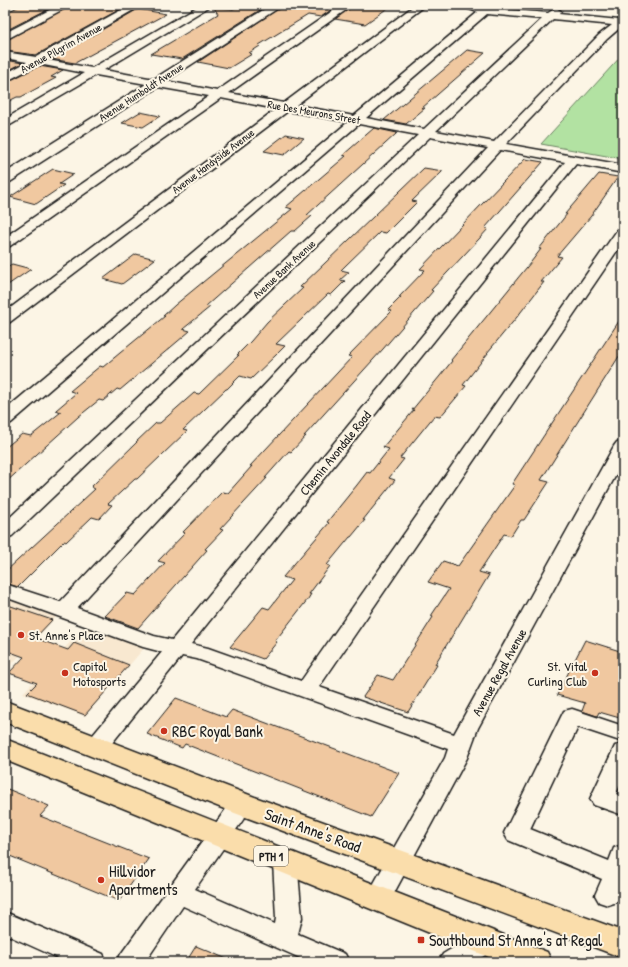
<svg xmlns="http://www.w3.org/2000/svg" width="628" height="967" font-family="'Patrick Hand',sans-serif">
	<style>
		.built { fill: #f8e8d0 }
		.green { fill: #b2e2a2; stroke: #677f5f }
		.building { fill: #f0c8a0; stroke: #1c1c1c }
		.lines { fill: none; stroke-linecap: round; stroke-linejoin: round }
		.minor-casing { stroke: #1c1c1c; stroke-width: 3 }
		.highway-casing { stroke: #1c1c1c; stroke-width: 3 }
		.minor { fill: #fcf5e5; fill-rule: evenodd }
		.highway { fill: #faddab; fill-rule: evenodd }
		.poi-dot { fill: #c8321e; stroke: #fcf5e5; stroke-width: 1.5 }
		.labels { text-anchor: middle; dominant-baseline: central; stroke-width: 4; stroke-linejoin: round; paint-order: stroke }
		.far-street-label { font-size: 11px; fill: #1c1c1c; stroke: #fcf5e5 }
		.shield { fill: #fcf5e5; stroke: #5f5d58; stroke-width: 1 }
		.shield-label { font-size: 12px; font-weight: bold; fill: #1c1c1c }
		.street-label { font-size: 13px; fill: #1c1c1c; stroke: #fcf5e5 }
		.poi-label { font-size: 13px; fill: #1c1c1c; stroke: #fcf5e5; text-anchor: start }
		.near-poi-label { font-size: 16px; fill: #1c1c1c; stroke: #fcf5e5; text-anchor: start }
		.near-street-label { font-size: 16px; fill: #1c1c1c; stroke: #fcf5e5 }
	</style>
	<rect width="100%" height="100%" fill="#fcf5e5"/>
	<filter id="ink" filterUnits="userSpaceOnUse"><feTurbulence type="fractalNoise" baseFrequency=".025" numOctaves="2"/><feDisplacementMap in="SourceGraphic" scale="8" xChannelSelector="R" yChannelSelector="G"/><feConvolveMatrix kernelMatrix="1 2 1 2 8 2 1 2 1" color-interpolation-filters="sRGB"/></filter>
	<g filter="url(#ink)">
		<g class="built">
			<path d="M5 597 58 615 5 671Z"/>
			<path d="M86 625 146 646 85 716 23 693Z"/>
		</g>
		<path class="green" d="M623 54V159L541 144Z"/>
		<g class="building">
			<path d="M22 5H56L5 31V13Z"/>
			<path d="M72 5H113L124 7 36 55 5 51V41Z"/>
			<path d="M240 5H268L182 59 151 54 218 14 213 6 233 9Z"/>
			<path d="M284 5H338L321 17 308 15 259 45 260 46 249 53 252 54 229 68 198 62Z"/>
			<path d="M354 5H392L365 24 335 19Z"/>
			<path d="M138 9 166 14 75 63 51 59Z"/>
			<path d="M467 50 485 53 422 108H425L406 124 384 120Z"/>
			<path d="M5 60 23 63 5 72Z"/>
			<path d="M39 66 63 70 51 77 56 78 21 97H17L5 103V83Z"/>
			<path d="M140 112 160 116 143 127 122 123Z"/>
			<path d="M374 128 397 133 395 134H396L307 215 312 216 295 231H291L206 306 210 307 183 329 190 331 120 390 117 389 103 401 99 400 78 417 5 483V448L22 434 31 436 61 412 56 410 76 393 70 391 100 366 103 367 126 348 165 316H163L175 305 292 209 286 207 346 156 343 155Z"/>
			<path d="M286 134 304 138 284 155 264 151Z"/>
			<path d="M525 159 543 162 485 228 488 229 479 239 431 290 433 291 383 349 304 436H306L291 452 289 451 265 478H267L220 529 223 530 205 549 207 550 138 628 105 616 127 593 135 595 165 563 158 561 185 533 183 532 222 492 228 493 252 466H250L352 357 348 356 392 311 388 310 401 297H399L425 270 420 269Z"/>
			<path d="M424 168 443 171 412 201 417 202 386 233 380 232 345 266 341 270 349 272 340 280 345 281 331 295 328 294 276 344 285 346 276 355 251 379 240 376 227 389H226L183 430 187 431 137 479H135L108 504 112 505 99 519 92 517 66 542 64 541 18 587 5 583V572L95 489 91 487 137 442H136L156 423H160L194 393 199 394 239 355H237L251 341 267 322 303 288 300 287Z"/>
			<path d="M53 169 74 174 59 184 64 185 36 204 10 197Z"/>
			<path d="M599 174 618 177 591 216 557 256 562 257 541 282H544L517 317 487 353H488L463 385 466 386 440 417 434 416 400 458 404 459 389 478 395 480 363 520H365L356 531 351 537H350L327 565 330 566 309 594H311L308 599 275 641 277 642 263 659 230 647 263 607 269 609 292 580 283 577 329 523 327 522 357 485 367 472 370 473 389 449 383 447 414 410H412L440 376 452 361 451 360 531 262 541 249H539L567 214H565Z"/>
			<path d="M136 254 155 259 122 284 103 279Z"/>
			<path d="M12 264 31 269 5 287V268Z"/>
			<path d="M623 315V350L541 480 549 482 524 520H521L511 536 504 534 479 572 489 575 435 664 437 665 408 712 363 697 378 675 393 680 433 617 431 616 449 589 428 582 443 561 458 566 515 485 512 484Z"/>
			<path d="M5 604 52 620 35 638 68 650 74 643 129 665 85 715 27 693 37 683 9 673 24 657 5 650Z"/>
			<path d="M585 640 623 652V719L599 712 597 716 582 711 585 703 557 695Z"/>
			<path d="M176 698 226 717 232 710 399 773 371 817 185 744 182 748 147 734Z"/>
			<path d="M5 788 49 806 40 816 149 859 119 901 5 854Z"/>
			<path d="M196 946 234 962H186Z"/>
		</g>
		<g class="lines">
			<defs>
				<g id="minor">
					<path d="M59 5H71L5 40V33Z"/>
					<path d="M130 5H142L47 60 92 68 200 5H212L104 70 154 79 271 5H283L166 81 217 91 341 5H353L229 93 284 103 415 5H426L296 105 354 116 478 12 463 7 461 5H476L486 8 548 13 556 8 561 11 559 14 619 20 622 26 607 39 506 144 623 165V173L576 164 191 644 208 648 301 681 618 229 623 228V242L319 687 454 734 614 446 617 442 623 441V462L478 728 467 758 387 906 378 909 369 906 365 899 445 758 448 749 197 659 182 656 104 753 96 755 88 753 85 747 88 741 162 652 143 647 5 597V584L60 602 488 148 430 137 12 536 5 538V522L418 135 359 124 11 423 5 424V410L348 122 288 111 10 322 5 324V312L276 109 221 98 10 246 5 247V237L209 96 158 87 10 182 5 183V173L146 84 96 75 5 128V119L84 73 39 64 5 82V74L27 62 5 58V52L36 57ZM487 14 542 19 424 129 366 118ZM553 19 612 25 599 35 494 142 436 131ZM500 150 565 162 172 640 154 636 77 608Z"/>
					<path d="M572 709 623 726V742L578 727 530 829 609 861 614 848 623 845V888L617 902 608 905 599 902 595 895 602 879 508 840 504 833 561 717 564 711Z"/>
					<path d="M623 744V778L616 794 623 797V815L594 805 590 799 615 746Z"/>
					<path d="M242 795 250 798 254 804 195 889 275 924 276 918 273 861 276 854 285 851 294 854 297 861 302 918 298 934 345 954 349 962H309L183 906 145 962H117L121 954 234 798Z"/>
					<path d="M5 912 103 954 107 962H67L5 934Z"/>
					<path d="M485 931 494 934 498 942 494 950 474 962H439L443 954 476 934Z"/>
				</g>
				<g id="highway">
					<path d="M5 701 252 796 623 931V958L232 812 5 722Z"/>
					<path d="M5 739 547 952 552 962H501L5 760Z"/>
				</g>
			</defs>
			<use href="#minor" class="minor-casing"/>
			<use href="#highway" class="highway-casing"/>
			<use href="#minor" class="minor"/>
			<use href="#highway" class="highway"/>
		</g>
	</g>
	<g class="poi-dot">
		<circle cx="21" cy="635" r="4"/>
		<circle cx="65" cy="673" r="4"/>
		<circle cx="595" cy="673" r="4"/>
		<circle cx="164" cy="731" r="4"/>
		<circle cx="101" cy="880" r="4"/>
		<rect x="417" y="936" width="8" height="8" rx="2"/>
	</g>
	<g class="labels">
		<g class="far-street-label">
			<text transform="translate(61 48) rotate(-29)">Avenue Pilgrim Avenue</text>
			<text transform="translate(141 92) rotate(-33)">Avenue Humboldt Avenue</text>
			<text transform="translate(314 112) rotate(10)">Rue Des Meurons Street</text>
			<text transform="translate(213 161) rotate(-37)">Avenue Handyside Avenue</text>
			<text transform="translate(284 269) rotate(-43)">Avenue Bank Avenue</text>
		</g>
		<rect class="shield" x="254" y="846" width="34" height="20" rx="3"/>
		<g class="shield-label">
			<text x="271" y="856">PTH 1</text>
		</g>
		<g class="street-label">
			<text transform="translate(335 453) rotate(-51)">Chemin Avondale Road</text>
			<text transform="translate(499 672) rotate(-61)">Avenue Regal Avenue</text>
		</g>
		<g class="poi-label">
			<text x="29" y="635">St. Anne's Place</text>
			<text x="73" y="666">Capitol<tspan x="73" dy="15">Motosports</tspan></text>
			<text x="587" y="666" text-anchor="end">St. Vital<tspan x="587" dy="15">Curling Club</tspan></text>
		</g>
		<g class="near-poi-label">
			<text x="172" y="731">RBC Royal Bank</text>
			<text x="109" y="871">Hillvidor<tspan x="109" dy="18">Apartments</tspan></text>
			<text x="429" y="940">Southbound St Anne's at Regal</text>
		</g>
		<g class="near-street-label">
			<text transform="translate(313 830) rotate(20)">Saint Anne's Road</text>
		</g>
	</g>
	<rect width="628" height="967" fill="none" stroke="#fcf5e5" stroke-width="20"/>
	<rect x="10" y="10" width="608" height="947" fill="none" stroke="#1c1c1c" stroke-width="1.5" filter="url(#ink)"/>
</svg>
